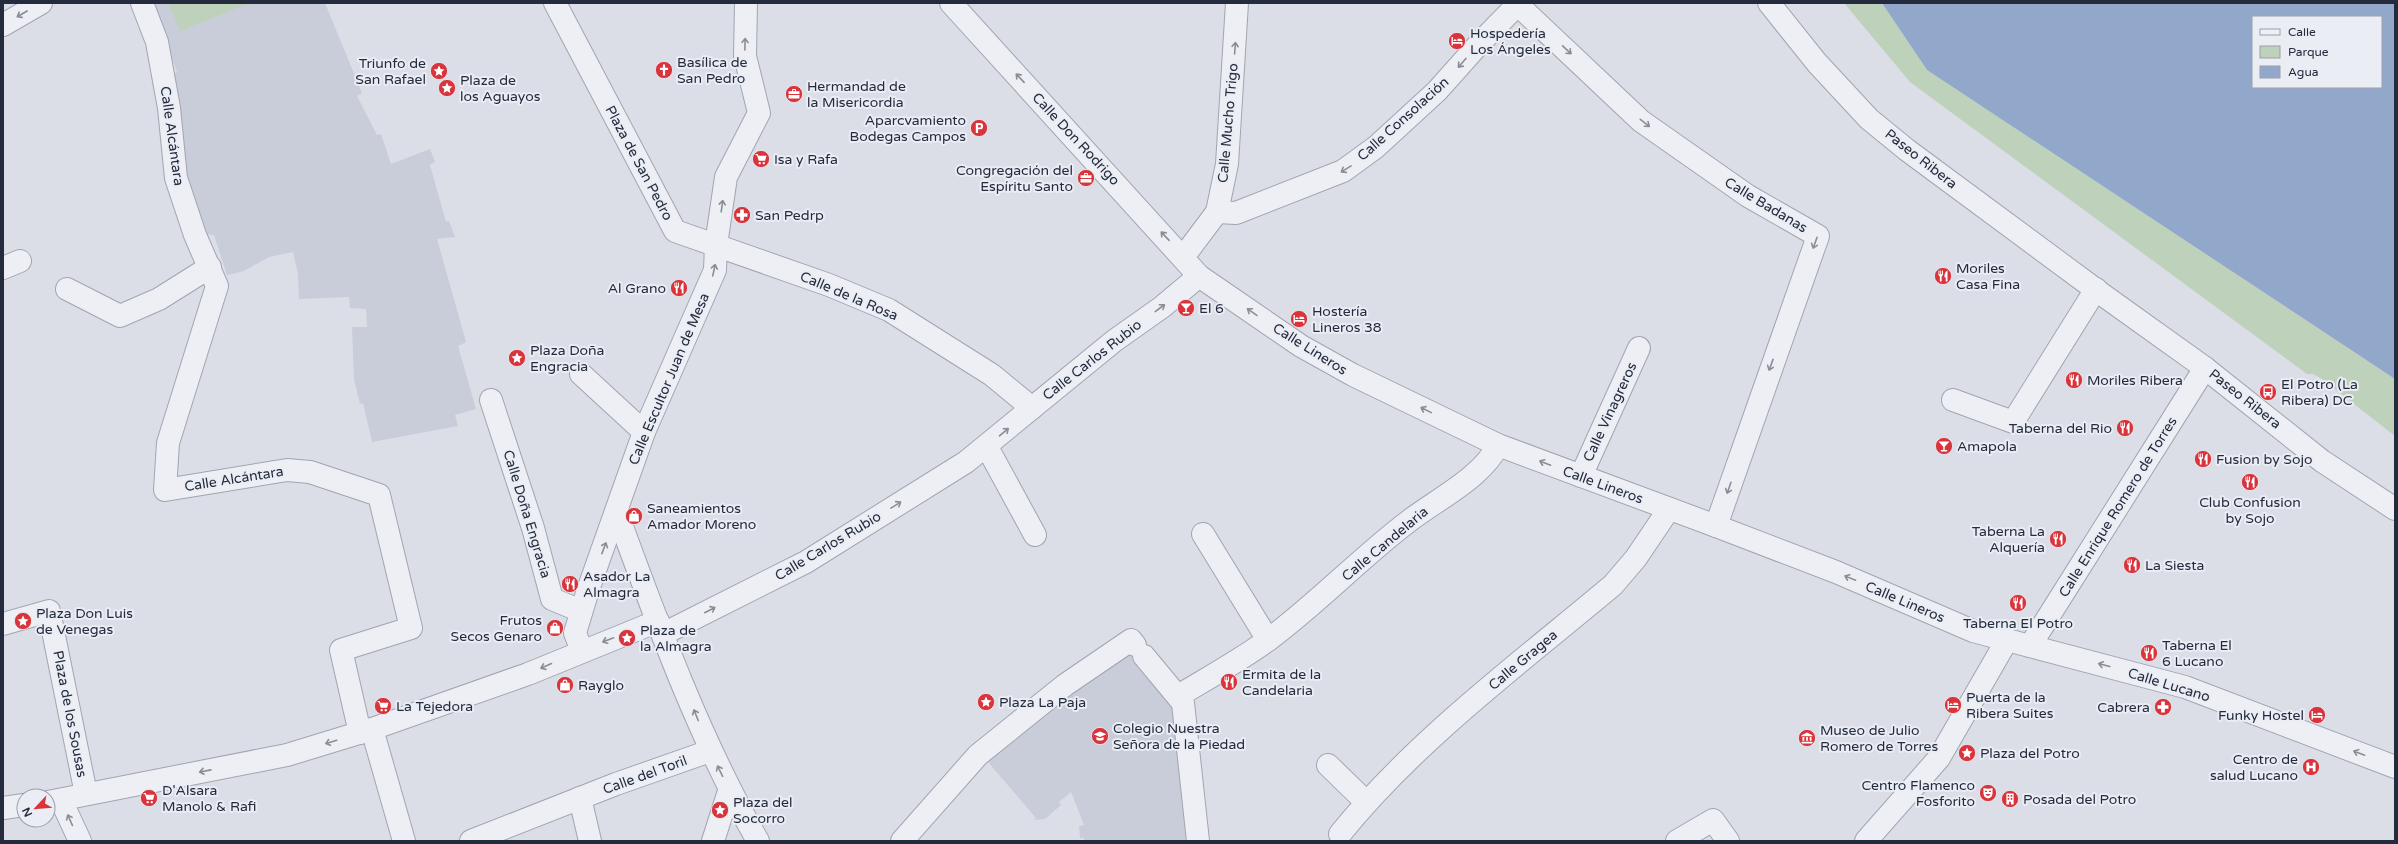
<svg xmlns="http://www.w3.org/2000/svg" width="2398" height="844" font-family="'Varela Round',sans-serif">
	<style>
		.built { fill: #c8cdd9 }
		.green { fill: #bed1bb }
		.water { fill: #92a8ca; fill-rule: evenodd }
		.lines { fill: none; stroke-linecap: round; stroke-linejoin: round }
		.minor-casing { stroke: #a0a5b1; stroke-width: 24 }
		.minor { stroke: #edeff5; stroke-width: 22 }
		.oneway { stroke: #888d99 }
		.labels { text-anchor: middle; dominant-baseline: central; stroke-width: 4; stroke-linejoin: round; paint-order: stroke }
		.poi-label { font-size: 14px; fill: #242b3d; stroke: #eaedf4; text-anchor: start }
		.street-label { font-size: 14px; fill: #242b3d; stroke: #eaedf4 }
	</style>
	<rect width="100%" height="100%" fill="#dbdee7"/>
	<g class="built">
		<path d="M152 3H325L362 93 357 96 377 135 381 134 391 164 430 149 435 162 430 165 446 222 449 221 455 237 437 239 466 342 458 346 476 409 455 415 458 426 372 442 363 403 360 404 354 379 352 327H367L366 309 350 308 349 297 299 299 298 274 293 252 269 257 244 271 227 275 214 235 203 234 184 176 174 74 177 72Z"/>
		<path d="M1131 649 1176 704 1193 841H1084V838H1080L1079 826 1084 825 1071 792 1059 802 1061 805 1045 819 1034 820 1036 818 988 762 1030 724Z"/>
	</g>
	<g class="green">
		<path d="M169 3H250L180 31Z"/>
		<path d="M1844 3H1882L1927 70 2395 379V436L2322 379 2313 374H2307L1910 82Z"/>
	</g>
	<path class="water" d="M1882 3H2395V379L1927 70ZM2253 17H2381V87H2253Z"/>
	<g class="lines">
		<defs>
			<g id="minor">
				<path d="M142 3 157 42 169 108 176 178 195 235 217 286 168 443 165 490 287 470 310 472 379 495 411 628 341 650 360 733"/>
				<path d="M555 3 675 231 829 285 889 310 992 375 1032 408"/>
				<path d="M951 3 1199 276 1301 346 1353 375 1498 445 1716 526 1836 572 1973 631 2185 687 2395 767"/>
				<path d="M1769 3 1817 63 1869 119 1907 150 2103 295 2205 368 2322 461 2395 509"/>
				<path d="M1518 5 1641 121 1748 196 1818 236 1716 526"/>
				<path d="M3 25 41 3"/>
				<path d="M1217 212 1236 213 1343 171 1376 147 1437 91 1478 45 1519 3"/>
				<path d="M1184 256 1217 212 1227 164 1237 3"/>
				<path d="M3 268 20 261"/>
				<path d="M67 289 120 316 159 299 210 267"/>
				<path d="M581 374 644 432"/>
				<path d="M491 400 533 528 552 599 581 611"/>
				<path d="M1953 400 2013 422 2096 289"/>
				<path d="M987 447 1035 535"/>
				<path d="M1581 476 1639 348"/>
				<path d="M617 513C658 625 699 738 758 841"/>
				<path d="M1203 534 1268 640"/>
				<path d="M3 624 49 611 86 794"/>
				<path d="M663 634 806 562 966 462 1114 341 1162 307 1199 276"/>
				<path d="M2030 646 2205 368"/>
				<path d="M582 651 575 633 588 590 644 432 715 270 716 245 726 177 759 113 745 56 746 3"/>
				<path d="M1144 656 1183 703 1198 841"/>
				<path d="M1178 696C1208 678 1239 661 1268 640 1317 604 1360 558 1409 521 1436 500 1483 477 1498 445"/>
				<path d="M372 729 404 841"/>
				<path d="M1328 765 1366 802"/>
				<path d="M580 798 590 841"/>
				<path d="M61 800 80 841"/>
				<path d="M48 802 287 755 372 729 528 674 658 621"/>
				<path d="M3 808 24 805"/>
				<path d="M1340 834C1416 740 1520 663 1613 585L1636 558 1669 509"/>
				<path d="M471 841 616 784 710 751"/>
				<path d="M713 841 729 791"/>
				<path d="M902 841 978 755 1065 685 1131 640 1135 645"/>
				<path d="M1677 841 1713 820 1728 841"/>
				<path d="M1866 841 1939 758 2007 640"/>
			</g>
		</defs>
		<use href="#minor" class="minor-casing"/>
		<use href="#minor" class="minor"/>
	</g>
	<defs><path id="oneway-shaft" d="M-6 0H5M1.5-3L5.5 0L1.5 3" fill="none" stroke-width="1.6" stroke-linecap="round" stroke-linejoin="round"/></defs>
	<g class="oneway">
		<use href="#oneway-shaft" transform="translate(22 14) rotate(150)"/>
		<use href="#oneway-shaft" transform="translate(745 44) rotate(-89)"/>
		<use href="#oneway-shaft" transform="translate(1235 48) rotate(-86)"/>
		<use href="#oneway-shaft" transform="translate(1567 50) rotate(43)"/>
		<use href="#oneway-shaft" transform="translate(1462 63) rotate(131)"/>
		<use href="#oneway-shaft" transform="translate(1020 78) rotate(-133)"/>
		<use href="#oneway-shaft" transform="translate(1645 123) rotate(38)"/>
		<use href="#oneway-shaft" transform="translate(1346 169) rotate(148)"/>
		<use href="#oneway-shaft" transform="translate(722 206) rotate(-82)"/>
		<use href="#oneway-shaft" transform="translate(1165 236) rotate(-133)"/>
		<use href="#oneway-shaft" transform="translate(1815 243) rotate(110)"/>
		<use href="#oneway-shaft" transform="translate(714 270) rotate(-78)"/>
		<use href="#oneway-shaft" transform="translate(1160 308) rotate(-37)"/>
		<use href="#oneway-shaft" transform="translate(1252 312) rotate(-145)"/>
		<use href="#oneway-shaft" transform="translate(1771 365) rotate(110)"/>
		<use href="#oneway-shaft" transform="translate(1426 410) rotate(-154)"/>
		<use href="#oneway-shaft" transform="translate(1004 432) rotate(-40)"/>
		<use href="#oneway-shaft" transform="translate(1545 463) rotate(-159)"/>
		<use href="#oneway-shaft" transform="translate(1729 488) rotate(109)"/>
		<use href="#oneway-shaft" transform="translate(896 505) rotate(-32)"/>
		<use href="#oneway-shaft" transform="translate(604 548) rotate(-69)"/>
		<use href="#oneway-shaft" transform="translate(1850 578) rotate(-158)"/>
		<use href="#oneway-shaft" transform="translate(710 610) rotate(-27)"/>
		<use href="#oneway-shaft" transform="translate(608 640) rotate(159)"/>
		<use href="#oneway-shaft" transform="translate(2104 665) rotate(-165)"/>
		<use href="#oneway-shaft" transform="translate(546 666) rotate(156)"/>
		<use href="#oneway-shaft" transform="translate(696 715) rotate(-112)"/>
		<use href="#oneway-shaft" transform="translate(331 742) rotate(163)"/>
		<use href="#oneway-shaft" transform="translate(2359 753) rotate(-159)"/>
		<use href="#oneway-shaft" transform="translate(205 771) rotate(169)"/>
		<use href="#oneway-shaft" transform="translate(720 771) rotate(-116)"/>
		<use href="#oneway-shaft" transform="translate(70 820) rotate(-114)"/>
	</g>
	<defs>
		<symbol id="hotel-disc" viewBox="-11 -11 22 22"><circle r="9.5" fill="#d9333b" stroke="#eaedf4"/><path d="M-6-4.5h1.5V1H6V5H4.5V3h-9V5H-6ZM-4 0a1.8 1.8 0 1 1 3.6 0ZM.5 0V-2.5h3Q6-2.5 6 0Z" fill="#fff"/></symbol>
		<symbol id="church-disc" viewBox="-11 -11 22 22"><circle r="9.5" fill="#d9333b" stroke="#eaedf4"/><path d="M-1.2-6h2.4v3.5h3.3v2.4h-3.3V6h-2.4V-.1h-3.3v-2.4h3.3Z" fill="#fff"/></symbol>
		<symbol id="sight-disc" viewBox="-11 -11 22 22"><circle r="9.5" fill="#d9333b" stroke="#eaedf4"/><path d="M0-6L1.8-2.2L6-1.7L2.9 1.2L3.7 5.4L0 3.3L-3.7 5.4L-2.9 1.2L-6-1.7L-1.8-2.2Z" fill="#fff"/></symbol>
		<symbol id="office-disc" viewBox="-11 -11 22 22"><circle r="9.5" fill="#d9333b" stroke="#eaedf4"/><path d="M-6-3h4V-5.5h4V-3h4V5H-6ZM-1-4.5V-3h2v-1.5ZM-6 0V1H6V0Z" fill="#fff"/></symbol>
		<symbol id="parking-disc" viewBox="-11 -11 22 22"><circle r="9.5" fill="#d9333b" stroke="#eaedf4"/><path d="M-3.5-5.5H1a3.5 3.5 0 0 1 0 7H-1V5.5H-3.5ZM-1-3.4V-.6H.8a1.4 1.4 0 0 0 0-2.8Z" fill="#fff"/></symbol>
		<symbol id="supermarket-disc" viewBox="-11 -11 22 22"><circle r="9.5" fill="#d9333b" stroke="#eaedf4"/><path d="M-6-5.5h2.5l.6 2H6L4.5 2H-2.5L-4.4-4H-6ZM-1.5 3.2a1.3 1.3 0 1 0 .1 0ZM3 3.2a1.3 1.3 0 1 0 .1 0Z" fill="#fff"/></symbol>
		<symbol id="pharmacy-disc" viewBox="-11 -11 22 22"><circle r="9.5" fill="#d9333b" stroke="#eaedf4"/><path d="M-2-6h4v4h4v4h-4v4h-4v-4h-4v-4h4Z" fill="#fff"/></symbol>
		<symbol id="restaurant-disc" viewBox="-11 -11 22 22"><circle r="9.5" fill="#d9333b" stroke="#eaedf4"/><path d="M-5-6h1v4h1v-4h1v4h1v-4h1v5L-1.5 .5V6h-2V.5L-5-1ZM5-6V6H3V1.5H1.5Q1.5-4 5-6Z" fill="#fff"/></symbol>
		<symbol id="bar-disc" viewBox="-11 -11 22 22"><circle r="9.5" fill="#d9333b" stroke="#eaedf4"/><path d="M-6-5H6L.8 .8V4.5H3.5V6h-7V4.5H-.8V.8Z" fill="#fff"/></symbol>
		<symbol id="bus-disc" viewBox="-11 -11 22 22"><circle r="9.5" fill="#d9333b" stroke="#eaedf4"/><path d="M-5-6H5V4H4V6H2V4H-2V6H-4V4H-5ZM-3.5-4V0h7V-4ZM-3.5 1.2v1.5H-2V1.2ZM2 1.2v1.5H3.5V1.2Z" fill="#fff"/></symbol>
		<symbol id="shop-disc" viewBox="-11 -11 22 22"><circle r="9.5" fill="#d9333b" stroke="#eaedf4"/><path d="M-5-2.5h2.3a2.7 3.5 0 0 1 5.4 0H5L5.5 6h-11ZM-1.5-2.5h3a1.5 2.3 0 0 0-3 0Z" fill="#fff"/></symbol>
		<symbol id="school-disc" viewBox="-11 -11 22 22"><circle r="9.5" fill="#d9333b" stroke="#eaedf4"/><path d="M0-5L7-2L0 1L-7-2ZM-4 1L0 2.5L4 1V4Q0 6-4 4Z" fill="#fff"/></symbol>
		<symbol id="museum-disc" viewBox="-11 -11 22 22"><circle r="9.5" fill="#d9333b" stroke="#eaedf4"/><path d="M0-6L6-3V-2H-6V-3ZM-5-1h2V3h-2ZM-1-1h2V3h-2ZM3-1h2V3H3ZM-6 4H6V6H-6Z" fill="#fff"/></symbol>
		<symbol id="hospital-disc" viewBox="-11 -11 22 22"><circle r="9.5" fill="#d9333b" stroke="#eaedf4"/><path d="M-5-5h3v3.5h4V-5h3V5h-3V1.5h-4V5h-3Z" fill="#fff"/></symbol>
		<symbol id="theatre-disc" viewBox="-11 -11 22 22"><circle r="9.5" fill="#d9333b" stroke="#eaedf4"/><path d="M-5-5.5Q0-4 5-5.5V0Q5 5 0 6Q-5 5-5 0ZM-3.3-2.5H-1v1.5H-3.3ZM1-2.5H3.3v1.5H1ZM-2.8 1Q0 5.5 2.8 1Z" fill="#fff"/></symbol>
		<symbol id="building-disc" viewBox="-11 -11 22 22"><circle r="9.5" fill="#d9333b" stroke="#eaedf4"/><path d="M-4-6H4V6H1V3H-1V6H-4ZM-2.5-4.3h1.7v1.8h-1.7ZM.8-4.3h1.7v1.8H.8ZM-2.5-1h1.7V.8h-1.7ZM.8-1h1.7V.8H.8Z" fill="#fff"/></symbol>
	</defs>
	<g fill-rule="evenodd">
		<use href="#hotel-disc" x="1447" y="31" width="20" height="20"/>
		<use href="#church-disc" x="654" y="60" width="20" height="20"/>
		<use href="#sight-disc" x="429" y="61" width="20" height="20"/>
		<use href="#sight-disc" x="437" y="78" width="20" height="20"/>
		<use href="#office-disc" x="784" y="84" width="20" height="20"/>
		<use href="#parking-disc" x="969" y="118" width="20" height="20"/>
		<use href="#supermarket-disc" x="751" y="149" width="20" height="20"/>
		<use href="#office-disc" x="1076" y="168" width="20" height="20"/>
		<use href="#pharmacy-disc" x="732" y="205" width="20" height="20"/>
		<use href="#restaurant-disc" x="1933" y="266" width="20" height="20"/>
		<use href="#restaurant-disc" x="669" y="278" width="20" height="20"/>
		<use href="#bar-disc" x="1176" y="298" width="20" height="20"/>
		<use href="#hotel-disc" x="1289" y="309" width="20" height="20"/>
		<use href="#sight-disc" x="507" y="348" width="20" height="20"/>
		<use href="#restaurant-disc" x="2064" y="370" width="20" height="20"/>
		<use href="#bus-disc" x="2258" y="382" width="20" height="20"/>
		<use href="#restaurant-disc" x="2115" y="418" width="20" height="20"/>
		<use href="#bar-disc" x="1934" y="436" width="20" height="20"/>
		<use href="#restaurant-disc" x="2193" y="449" width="20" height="20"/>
		<use href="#restaurant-disc" x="2240" y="472" width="20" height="20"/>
		<use href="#shop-disc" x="624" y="506" width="20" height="20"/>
		<use href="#restaurant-disc" x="2048" y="529" width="20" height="20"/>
		<use href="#restaurant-disc" x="2122" y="555" width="20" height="20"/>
		<use href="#restaurant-disc" x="560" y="574" width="20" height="20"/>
		<use href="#restaurant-disc" x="2008" y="593" width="20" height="20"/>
		<use href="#sight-disc" x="13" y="611" width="20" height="20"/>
		<use href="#shop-disc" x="545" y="618" width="20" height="20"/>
		<use href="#sight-disc" x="617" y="628" width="20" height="20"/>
		<use href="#restaurant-disc" x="2139" y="643" width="20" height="20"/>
		<use href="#restaurant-disc" x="1219" y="672" width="20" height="20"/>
		<use href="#shop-disc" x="555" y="675" width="20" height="20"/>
		<use href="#sight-disc" x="976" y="692" width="20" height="20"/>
		<use href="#hotel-disc" x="1943" y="695" width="20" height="20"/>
		<use href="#supermarket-disc" x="373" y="696" width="20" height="20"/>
		<use href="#pharmacy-disc" x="2153" y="697" width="20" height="20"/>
		<use href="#hotel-disc" x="2307" y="705" width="20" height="20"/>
		<use href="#school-disc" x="1090" y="726" width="20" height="20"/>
		<use href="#museum-disc" x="1797" y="728" width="20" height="20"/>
		<use href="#sight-disc" x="1957" y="743" width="20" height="20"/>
		<use href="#hospital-disc" x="2301" y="757" width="20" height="20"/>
		<use href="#theatre-disc" x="1978" y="783" width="20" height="20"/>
		<use href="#supermarket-disc" x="139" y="788" width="20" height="20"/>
		<use href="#building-disc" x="2000" y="789" width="20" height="20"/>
		<use href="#sight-disc" x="710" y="800" width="20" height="20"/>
	</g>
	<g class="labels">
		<g class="poi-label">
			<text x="1470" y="33">Hospedería<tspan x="1470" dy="16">Los Ángeles</tspan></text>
			<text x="677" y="62">Basílica de<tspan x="677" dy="16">San Pedro</tspan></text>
			<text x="426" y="63" text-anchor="end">Triunfo de<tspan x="426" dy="16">San Rafael</tspan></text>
			<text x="460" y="80">Plaza de<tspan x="460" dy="16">los Aguayos</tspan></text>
			<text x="807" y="86">Hermandad de<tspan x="807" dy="16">la Misericordia</tspan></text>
			<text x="966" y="120" text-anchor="end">Aparcvamiento<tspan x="966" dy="16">Bodegas Campos</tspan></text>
			<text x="774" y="159">Isa y Rafa</text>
			<text x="1073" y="170" text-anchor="end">Congregación del<tspan x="1073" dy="16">Espíritu Santo</tspan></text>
			<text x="755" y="215">San Pedrp</text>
			<text x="1956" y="268">Moriles<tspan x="1956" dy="16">Casa Fina</tspan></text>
			<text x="666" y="288" text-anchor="end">Al Grano</text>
			<text x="1199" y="308">El 6</text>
			<text x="1312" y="311">Hostería<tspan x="1312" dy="16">Lineros 38</tspan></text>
			<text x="530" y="350">Plaza Doña<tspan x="530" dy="16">Engracia</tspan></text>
			<text x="2087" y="380">Moriles Ribera</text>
			<text x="2281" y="384">El Potro (La<tspan x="2281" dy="16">Ribera) DC</tspan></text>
			<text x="2112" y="428" text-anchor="end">Taberna del Rio</text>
			<text x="1957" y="446">Amapola</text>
			<text x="2216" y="459">Fusion by Sojo</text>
			<text x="2250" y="502" text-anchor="middle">Club Confusion<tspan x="2250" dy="16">by Sojo</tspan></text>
			<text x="647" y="508">Saneamientos<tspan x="647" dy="16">Amador Moreno</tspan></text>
			<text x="2045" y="531" text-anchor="end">Taberna La<tspan x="2045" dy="16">Alquería</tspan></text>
			<text x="2145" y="565">La Siesta</text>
			<text x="583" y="576">Asador La<tspan x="583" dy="16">Almagra</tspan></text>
			<text x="36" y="613">Plaza Don Luis<tspan x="36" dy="16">de Venegas</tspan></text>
			<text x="542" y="620" text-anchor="end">Frutos<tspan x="542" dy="16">Secos Genaro</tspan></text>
			<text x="2018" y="623" text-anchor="middle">Taberna El Potro</text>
			<text x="640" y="630">Plaza de<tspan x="640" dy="16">la Almagra</tspan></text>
			<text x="2162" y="645">Taberna El<tspan x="2162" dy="16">6 Lucano</tspan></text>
			<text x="1242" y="674">Ermita de la<tspan x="1242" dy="16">Candelaria</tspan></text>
			<text x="578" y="685">Rayglo</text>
			<text x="1966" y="697">Puerta de la<tspan x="1966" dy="16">Ribera Suites</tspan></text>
			<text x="999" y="702">Plaza La Paja</text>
			<text x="396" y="706">La Tejedora</text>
			<text x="2150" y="707" text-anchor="end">Cabrera</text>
			<text x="2304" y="715" text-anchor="end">Funky Hostel</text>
			<text x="1113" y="728">Colegio Nuestra<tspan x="1113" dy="16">Señora de la Piedad</tspan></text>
			<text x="1820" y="730">Museo de Julio<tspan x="1820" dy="16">Romero de Torres</tspan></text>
			<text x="1980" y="753">Plaza del Potro</text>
			<text x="2298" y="759" text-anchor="end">Centro de<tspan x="2298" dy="16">salud Lucano</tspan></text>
			<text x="1975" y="785" text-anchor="end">Centro Flamenco<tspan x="1975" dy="16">Fosforito</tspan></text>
			<text x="162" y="790">D'Alsara<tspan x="162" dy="16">Manolo &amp; Rafi</tspan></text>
			<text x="2023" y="799">Posada del Potro</text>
			<text x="733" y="802">Plaza del<tspan x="733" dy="16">Socorro</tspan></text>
		</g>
		<g class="street-label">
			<text transform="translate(1403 119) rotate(-42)">Calle Consolación</text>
			<text transform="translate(1228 123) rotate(-85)">Calle Mucho Trigo</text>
			<text transform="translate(172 136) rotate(82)">Calle Alcántara</text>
			<text transform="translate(1076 139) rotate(47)">Calle Don Rodrigo</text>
			<text transform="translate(1921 159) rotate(38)">Paseo Ribera</text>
			<text transform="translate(639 163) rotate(62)">Plaza de San Pedro</text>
			<text transform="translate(1766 205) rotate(31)">Calle Badanas</text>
			<text transform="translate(849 296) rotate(23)">Calle de la Rosa</text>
			<text transform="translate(1310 349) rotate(32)">Calle Lineros</text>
			<text transform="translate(1092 360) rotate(-38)">Calle Carlos Rubio</text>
			<text transform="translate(669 379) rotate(-67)">Calle Escultor Juan de Mesa</text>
			<text transform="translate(2245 399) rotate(38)">Paseo Ribera</text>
			<text transform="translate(1610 412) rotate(-65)">Calle Vinagreros</text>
			<text transform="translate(234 479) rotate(-9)">Calle Alcántara</text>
			<text transform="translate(1603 485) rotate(20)">Calle Lineros</text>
			<text transform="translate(2118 507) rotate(-58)">Calle Enrique Romero de Torres</text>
			<text transform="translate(527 514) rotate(73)">Calle Doña Engracia</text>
			<text transform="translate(1385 544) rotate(-40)">Calle Candelaria</text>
			<text transform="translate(828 546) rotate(-31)">Calle Carlos Rubio</text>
			<text transform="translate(1905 602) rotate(23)">Calle Lineros</text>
			<text transform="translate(1523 660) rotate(-40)">Calle Gragea</text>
			<text transform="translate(2169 685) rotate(17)">Calle Lucano</text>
			<text transform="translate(70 714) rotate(79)">Plaza de los Sousas</text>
			<text transform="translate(645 775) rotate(-20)">Calle del Toril</text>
		</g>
	</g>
	<rect width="2398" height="844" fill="none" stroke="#242b3d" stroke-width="8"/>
	<rect x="2252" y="16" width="130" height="72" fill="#eaedf4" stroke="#9b9fab"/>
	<rect x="2260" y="29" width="20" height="6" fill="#edeff5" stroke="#9b9fab"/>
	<text x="2288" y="36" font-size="12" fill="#242b3d">Calle</text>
	<rect x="2260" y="46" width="20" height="12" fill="#bed1bb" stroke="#9b9fab"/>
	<text x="2288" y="56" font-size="12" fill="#242b3d">Parque</text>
	<rect x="2260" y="66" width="20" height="12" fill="#92a8ca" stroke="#9b9fab"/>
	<text x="2288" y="76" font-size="12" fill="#242b3d">Agua</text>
	<g transform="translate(36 808) rotate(244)"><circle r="19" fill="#eaedf4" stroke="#9b9fab"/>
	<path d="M0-3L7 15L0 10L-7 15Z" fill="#d9333b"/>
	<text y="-6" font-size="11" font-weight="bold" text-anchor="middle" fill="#242b3d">N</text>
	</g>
</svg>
